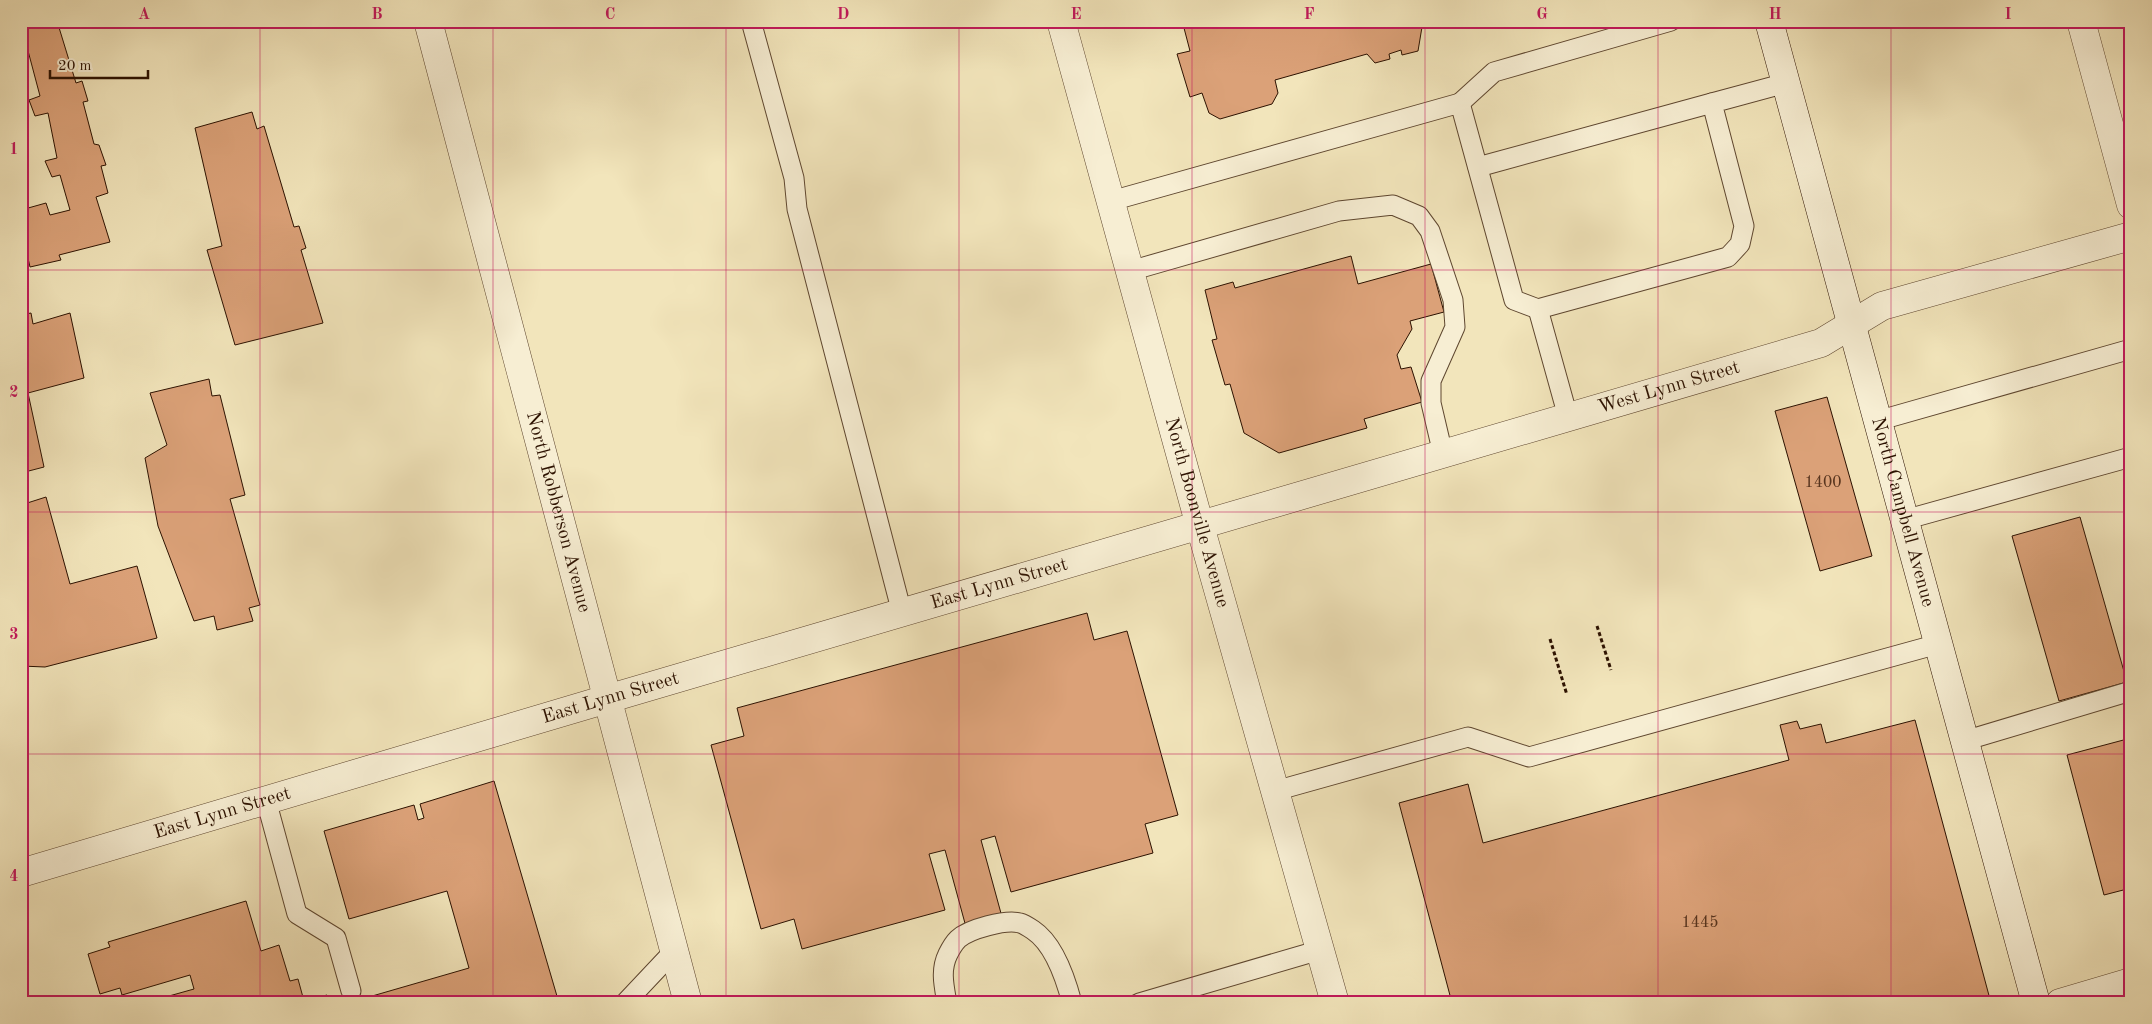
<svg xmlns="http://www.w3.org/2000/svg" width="2152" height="1024" font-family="'Old Standard TT',serif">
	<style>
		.building { fill: #dba178; stroke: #2c1100 }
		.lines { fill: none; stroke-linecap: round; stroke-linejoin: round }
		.service-casing { stroke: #5e462f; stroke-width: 21 }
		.minor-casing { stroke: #5e462f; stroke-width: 29 }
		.secondary-casing { stroke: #2c1100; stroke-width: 29 }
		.path { stroke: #2c1100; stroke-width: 3; stroke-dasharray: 4 2.5; stroke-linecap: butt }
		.service { stroke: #f7eed3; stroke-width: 19 }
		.minor { stroke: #f7eed3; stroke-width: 28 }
		.secondary { stroke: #f7eed3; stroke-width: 28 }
		.grid { fill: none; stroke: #c2185b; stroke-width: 1; stroke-opacity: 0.55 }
		.labels { text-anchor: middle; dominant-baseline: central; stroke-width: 5; stroke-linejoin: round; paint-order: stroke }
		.number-label { font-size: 16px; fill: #58351e }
		.street-label { font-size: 19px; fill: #2c1100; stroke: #f7eed3 }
		.neatline { fill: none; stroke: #c2185b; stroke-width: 2 }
		.grid-label { font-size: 16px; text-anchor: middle; font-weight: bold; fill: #c2185b }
	</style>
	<rect width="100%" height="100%" fill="#f2e5bb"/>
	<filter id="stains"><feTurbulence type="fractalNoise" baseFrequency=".004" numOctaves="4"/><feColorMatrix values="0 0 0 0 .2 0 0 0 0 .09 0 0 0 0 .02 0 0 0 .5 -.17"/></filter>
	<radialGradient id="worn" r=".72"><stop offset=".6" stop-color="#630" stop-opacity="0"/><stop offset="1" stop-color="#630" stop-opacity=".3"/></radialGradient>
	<g class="building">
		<path d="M21 21H57L76 83 82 81 88 101 83 102 94 144 99 145 106 165 101 166 108 193 96 197 110 242 59 255 61 260 30 267 21 227V210L46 203 50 215 70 210 60 175 52 177 45 161 57 158 48 113 35 116 29 100 40 96 27 47 21 48Z"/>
		<path d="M1188 21H1423L1418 51 1402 55 1401 50 1389 54 1390 59 1375 63 1367 54 1275 80 1278 93 1272 104 1220 119 1209 113 1202 93 1190 97 1177 54 1190 51 1184 28Z"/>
		<path d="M252 112 257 129 264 126 294 227 299 226 306 248 301 250 323 323 235 345 207 250 222 246 195 128Z"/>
		<path d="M1351 256 1358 284 1431 264 1444 312 1410 321 1412 329 1397 355 1401 369 1411 367 1422 402 1364 419 1367 428 1279 453 1244 433 1230 384 1225 385 1212 340 1217 339 1205 290 1233 282 1235 288Z"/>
		<path d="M31 313 33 324 70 313 84 378 28 393 44 467 21 473V315Z"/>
		<path d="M209 379 212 396 220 395 245 495 230 499 260 605 249 608 253 621 217 630 214 616 194 621 158 526 145 458 167 445 150 393Z"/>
		<path d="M1827 397 1872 556 1820 571 1775 411Z"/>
		<path d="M46 497 70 584 137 566 157 638 45 667 21 666V505Z"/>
		<path d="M2080 517 2127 682 2059 701 2012 536Z"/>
		<path d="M1087 613 1094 640 1127 631 1178 815 1145 824 1153 853 1011 892 995 836 981 840 1002 917 966 927 945 850 929 854 945 910 802 949 794 919 761 929 711 745 744 736 737 708Z"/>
		<path d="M1915 720 1991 1003H1452L1399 803 1468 784 1483 843 1789 760 1780 725 1797 721 1800 729 1821 724 1826 743Z"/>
		<path d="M2131 738V888L2104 895 2067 755Z"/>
		<path d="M494 781 559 1003H348L469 968 447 891 349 919 324 831 414 805 418 820 424 818 420 804Z"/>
		<path d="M246 901 261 951 279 945 290 981 298 979 304 1001 327 995 329 1003H144L194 989 190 975 122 995 120 988 100 994 88 954 110 947 108 942Z"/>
	</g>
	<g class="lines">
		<defs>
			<g id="service">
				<path d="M751 21 794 178 797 209 902 613"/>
				<path d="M1460 103 1494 72 1671 21"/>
				<path d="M1478 167 1712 103"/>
				<path d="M1111 201 1460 103 1514 300 1538 309"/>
				<path d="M1130 271 1339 211 1393 205 1419 216 1430 231 1453 300 1455 327 1431 381V403L1443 454"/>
				<path d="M1568 417 1538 309 1728 257 1740 244 1744 226 1712 103 1786 83"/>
				<path d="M1877 421 2131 349"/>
				<path d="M1904 520 2131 457"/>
				<path d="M1964 741 2131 691"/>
				<path d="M1275 791 1468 737 1529 757 1938 644"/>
				<path d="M266 800 297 914 336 938 351 991"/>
				<path d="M625 1003 674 951"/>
				<path d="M947 1003C944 986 940 970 948 954 950 950 955 942 958 939 969 929 1006 919 1020 923 1024 924 1030 928 1033 930 1054 944 1066 980 1072 1003"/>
				<path d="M1139 1003 1320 950"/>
			</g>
			<g id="minor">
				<path id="s1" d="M428 21 688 1003"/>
				<path id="s2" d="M1061 21 1200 526 1335 1003"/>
				<path d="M2081 21 2131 205"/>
				<path id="s3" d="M21 873 607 699 1821 343 1882 306 2131 236"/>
				<path d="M2060 1003 2131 982"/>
			</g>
			<g id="secondary">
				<path id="s4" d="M1769 21 2036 1003"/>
			</g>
		</defs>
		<use href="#service" class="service-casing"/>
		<use href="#minor" class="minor-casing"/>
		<use href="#secondary" class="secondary-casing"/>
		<g class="path">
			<path d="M1597 626 1611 670"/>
			<path d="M1550 639 1567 695"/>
		</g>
		<use href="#service" class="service"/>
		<use href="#minor" class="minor"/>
		<use href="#secondary" class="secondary"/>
	</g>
	<path class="grid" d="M260 21V1003M493 21V1003M726 21V1003M959 21V1003M1192 21V1003M1425 21V1003M1658 21V1003M1891 21V1003M21 270H2131M21 512H2131M21 754H2131"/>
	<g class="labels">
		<g class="number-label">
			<text x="1823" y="483">1400</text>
			<text x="1700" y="923">1445</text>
		</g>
		<g class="street-label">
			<text stroke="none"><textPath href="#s3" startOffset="1718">West Lynn Street</textPath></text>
			<text stroke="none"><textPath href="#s1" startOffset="508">North Robberson Avenue</textPath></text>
			<text stroke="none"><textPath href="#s2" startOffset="510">North Boonville Avenue</textPath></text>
			<text stroke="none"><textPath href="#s4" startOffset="509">North Campbell Avenue</textPath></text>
			<text stroke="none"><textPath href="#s3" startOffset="1020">East Lynn Street</textPath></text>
			<text stroke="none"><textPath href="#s3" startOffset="615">East Lynn Street</textPath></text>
			<text stroke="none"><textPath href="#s3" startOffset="210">East Lynn Street</textPath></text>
		</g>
	</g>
	<rect width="2152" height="1024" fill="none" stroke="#f2e5bb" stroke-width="55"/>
	<path d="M50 70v8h98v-8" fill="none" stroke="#2c1100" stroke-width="2.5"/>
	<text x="58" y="70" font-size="15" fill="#2c1100" stroke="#f7eed3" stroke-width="4" paint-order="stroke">20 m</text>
	<rect x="28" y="28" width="2096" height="968" class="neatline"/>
	<g class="grid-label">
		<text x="144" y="19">A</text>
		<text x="377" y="19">B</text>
		<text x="610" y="19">C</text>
		<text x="843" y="19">D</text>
		<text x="1076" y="19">E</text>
		<text x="1309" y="19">F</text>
		<text x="1542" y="19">G</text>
		<text x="1775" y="19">H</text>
		<text x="2008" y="19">I</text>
		<text x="14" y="154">1</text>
		<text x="14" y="397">2</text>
		<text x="14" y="639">3</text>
		<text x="14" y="881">4</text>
	</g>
	<rect width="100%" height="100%" filter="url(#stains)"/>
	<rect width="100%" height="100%" fill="url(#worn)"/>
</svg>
